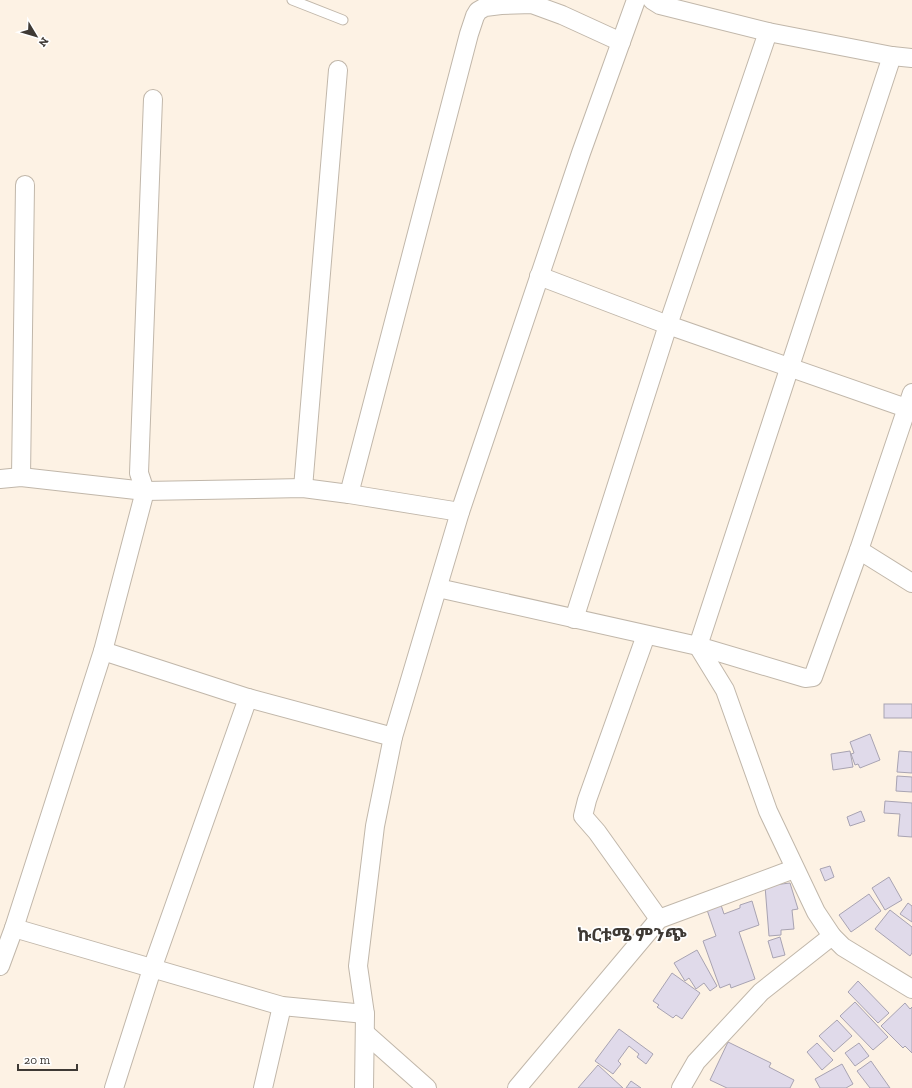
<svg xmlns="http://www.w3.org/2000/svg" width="912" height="1088" font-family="'Zilla Slab','Noto Sans Ethiopic',serif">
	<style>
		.building { fill: #e0daea; stroke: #a8a3b2 }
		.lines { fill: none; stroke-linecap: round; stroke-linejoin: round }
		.service-casing { stroke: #c1b7aa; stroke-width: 11 }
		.minor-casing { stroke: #c1b7aa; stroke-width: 20 }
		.service { stroke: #fff; stroke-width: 9 }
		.minor { stroke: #fff; stroke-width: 18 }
		.labels { text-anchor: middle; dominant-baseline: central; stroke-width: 3.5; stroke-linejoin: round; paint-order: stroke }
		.district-label { font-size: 18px; font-weight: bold; fill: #3e3934; stroke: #fff }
	</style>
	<rect width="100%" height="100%" fill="#fdf2e4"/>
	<g class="building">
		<rect x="884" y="704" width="28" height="14"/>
		<path d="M870 734 880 760 860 768 858 764 855 765 851 754 854 753 850 742Z"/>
		<path d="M850 751 853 767 833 770 831 754Z"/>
		<path d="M899 751 912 752V773L897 772Z"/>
		<path d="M897 776 912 777V792L896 791Z"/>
		<path d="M885 801 912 803V837L898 836 900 814 884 813Z"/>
		<path d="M861 811 865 821 850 826 847 817Z"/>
		<path d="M830 866 834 877 825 881 820 869Z"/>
		<path d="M889 877 902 900 885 910 872 888Z"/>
		<path d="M790 883 798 909 792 910 794 929 781 930V935L769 936 765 886Z"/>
		<path d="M869 894 881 911 851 932 839 915Z"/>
		<path d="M752 901 759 925 739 932 755 979 731 988 730 984 720 988 703 941 716 936 706 907 720 902 724 914 740 908V905Z"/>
		<path d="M908 903 912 906V922L900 914Z"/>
		<path d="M890 910 912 927V953L910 956 875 929Z"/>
		<path d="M780 937 785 955 773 958 768 941Z"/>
		<path d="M697 950 717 986 710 991 704 983 696 989 689 978 685 981 674 963Z"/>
		<path d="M672 973 700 993 682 1019 676 1015 673 1018 657 1007 659 1005 653 1001Z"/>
		<path d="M858 981 889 1013 878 1023 848 992Z"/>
		<path d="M855 1002 888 1037 873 1050 840 1016Z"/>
		<path d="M905 1003 910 1009 912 1007V1053L905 1046 903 1048 881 1026Z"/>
		<path d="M837 1020 852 1036 834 1052 819 1036Z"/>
		<path d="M619 1029 653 1054 646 1064 637 1057 639 1054 629 1046 618 1061 621 1064 613 1074 595 1061Z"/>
		<path d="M728 1042 771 1063 769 1067 794 1080 790 1088H727L710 1080Z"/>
		<path d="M817 1043 833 1060 822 1070 807 1052Z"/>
		<path d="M859 1043 869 1056 855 1066 845 1053Z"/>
		<path d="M871 1061 890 1088H870L857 1071Z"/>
		<path d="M842 1064 853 1084 846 1088H820L815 1079Z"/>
		<path d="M598 1065 623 1088H578Z"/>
		<path d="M631 1081 641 1088H626Z"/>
	</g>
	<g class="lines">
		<defs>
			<path id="service" d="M292 0 343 20"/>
			<g id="minor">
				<path d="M652 0 660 5 768 32 892 56 912 58"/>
				<path d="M539 276 668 325 912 410"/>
				<path d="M21 477 25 185"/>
				<path d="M0 479 21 477 145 491 303 488 349 494 460 512"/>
				<path d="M303 488 338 70"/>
				<path d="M349 494 469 34 475 16 478 11 485 7 501 5 532 4 562 15 621 42"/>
				<path d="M859 550 912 583"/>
				<path d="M438 588 698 646 805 678 813 677 859 550 912 393"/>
				<path d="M574 619 668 325 768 32"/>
				<path d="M646 635 587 800 583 816 597 832 659 919"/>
				<path d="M103 651 248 698 393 737"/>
				<path d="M14 928 282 1006 365 1014"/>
				<path d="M832 936 816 912 768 811 725 690 698 646 892 56"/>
				<path d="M0 966 14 928 103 651 145 491 139 473 153 99"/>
				<path d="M365 1033 427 1088"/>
				<path d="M114 1088 152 969 248 698"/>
				<path d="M263 1088 282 1006"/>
				<path d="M364 1088 365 1014 358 966 375 826 393 737 460 512 581 153 636 0"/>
				<path d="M517 1088 659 919 794 869"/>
				<path d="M681 1088 696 1062 761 992 832 936 843 947 912 989"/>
			</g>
		</defs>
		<use href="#service" class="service-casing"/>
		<use href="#minor" class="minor-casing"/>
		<use href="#service" class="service"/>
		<use href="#minor" class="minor"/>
	</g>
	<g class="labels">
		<g class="district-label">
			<text x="632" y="935">ኩርቱሜ ምንጭ</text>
		</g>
	</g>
	<g transform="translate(36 36) rotate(128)" stroke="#ffffff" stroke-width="3" paint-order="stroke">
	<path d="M0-3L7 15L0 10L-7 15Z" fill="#3e3934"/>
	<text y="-6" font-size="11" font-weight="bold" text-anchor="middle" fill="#3e3934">N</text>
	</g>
	<path d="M18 1064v6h59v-6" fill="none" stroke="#3e3934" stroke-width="2"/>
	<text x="24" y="1064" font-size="12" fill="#3e3934" stroke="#ffffff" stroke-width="3" paint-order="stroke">20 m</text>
</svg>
